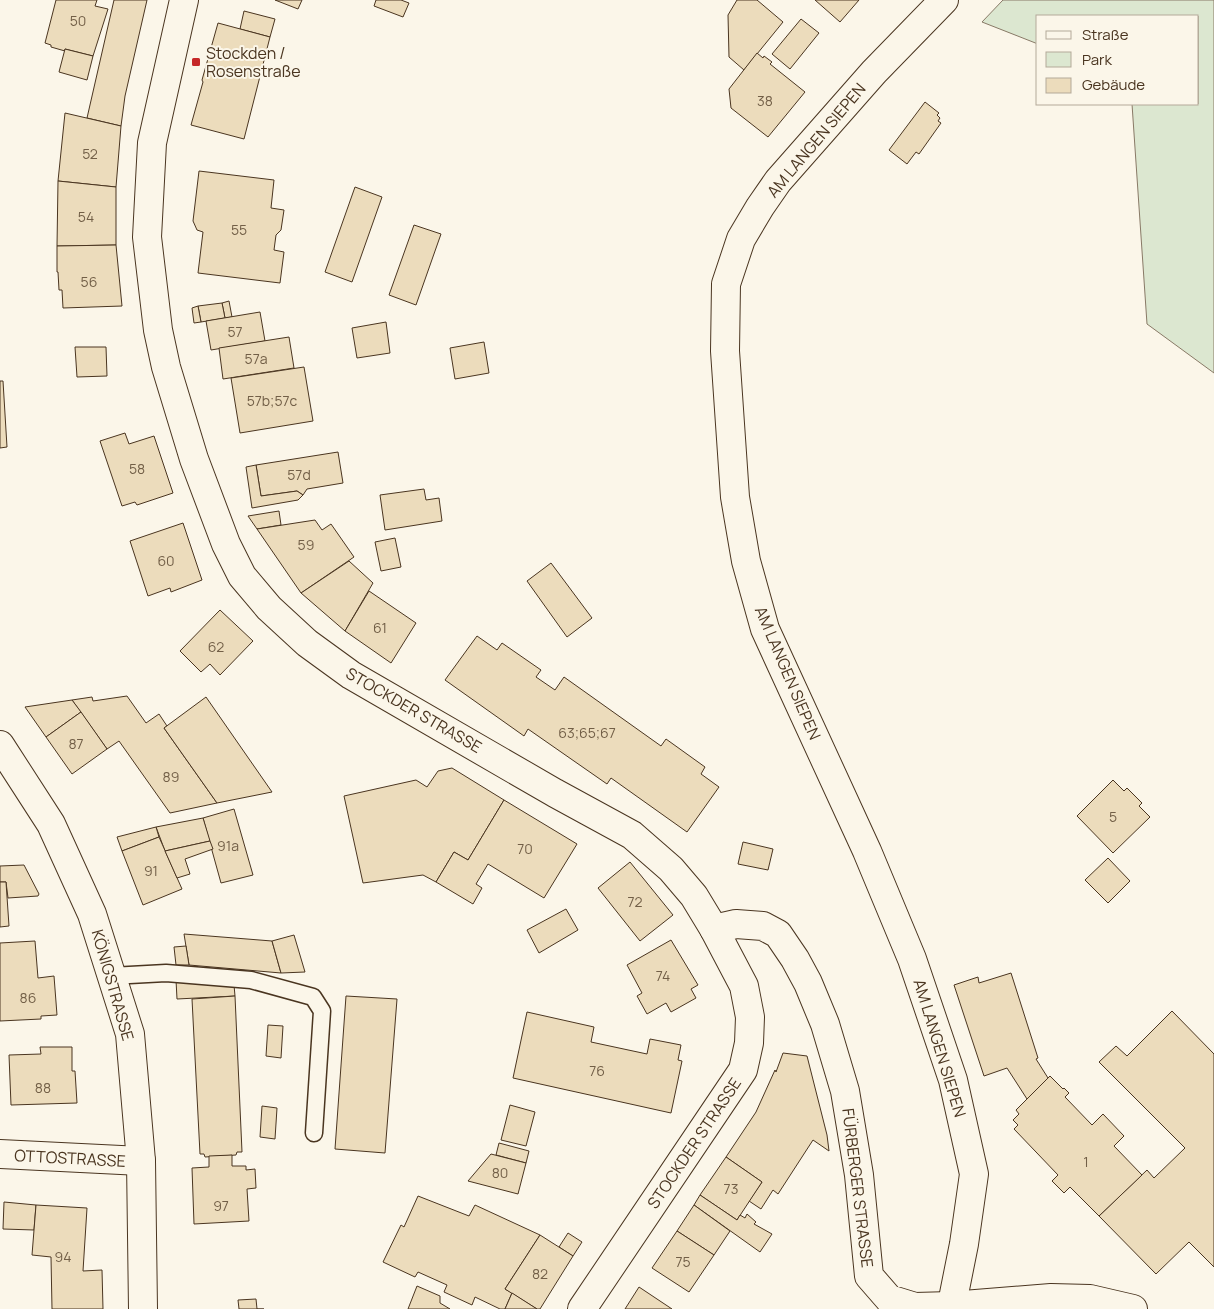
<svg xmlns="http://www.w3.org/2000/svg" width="1214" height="1309" font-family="Manrope,sans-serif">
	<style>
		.green { fill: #dce7d0; stroke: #887966 }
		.building { fill: #ecdcbc; stroke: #4a3520 }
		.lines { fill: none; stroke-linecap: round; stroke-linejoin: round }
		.lane-casing { stroke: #4a3520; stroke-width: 19 }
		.street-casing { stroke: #4a3520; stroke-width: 30 }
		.secondary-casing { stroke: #4a3520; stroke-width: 30 }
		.lane { stroke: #fbf6e9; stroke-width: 16 }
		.street { stroke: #fbf6e9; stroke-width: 28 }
		.secondary { stroke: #fbf6e9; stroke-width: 28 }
		.poi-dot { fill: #c62828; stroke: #fbf6e9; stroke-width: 2 }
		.labels { text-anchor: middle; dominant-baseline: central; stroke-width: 4; stroke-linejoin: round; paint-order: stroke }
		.number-label { font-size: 14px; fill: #725f47 }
		.poi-label { font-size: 16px; fill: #4a3520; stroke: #fbf6e9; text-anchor: start }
		.street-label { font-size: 16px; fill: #4a3520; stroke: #fbf6e9 }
	</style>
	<rect width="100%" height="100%" fill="#fbf6e9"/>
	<path class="green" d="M1003 0H1214V373L1147 324 1132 104H1198V16H1038V44L982 22Z"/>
	<g class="building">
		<path d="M56 0H97L95 6 108 9 93 56 65 49V51L51 47V45L45 43Z"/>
		<path d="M114 0H147L125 96 121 126 87 118Z"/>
		<path d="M275 0H302L298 9Z"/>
		<path d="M376 0H401L409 3 403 17 374 6Z"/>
		<path d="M737 0H757L783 22 744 70 729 57 728 15Z"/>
		<path d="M815 0H859L840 22Z"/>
		<path d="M244 11 275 19 270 37 240 29Z"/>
		<path d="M801 19 819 33 790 69 772 54Z"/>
		<path d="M218 23 270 37 244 139 191 125 203 82 202 80Z"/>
		<path d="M65 49 93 56 87 80 59 72Z"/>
		<path d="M757 53 763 58 764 56 772 62 770 64 805 92 768 137 731 108 729 89Z"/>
		<path d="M925 102 939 113 937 115 940 118 938 121 941 123 919 154 916 152 907 164 889 150Z"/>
		<path d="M65 113 121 126 116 187 58 181Z"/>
		<path d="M199 171 274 180 271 208 284 210 281 230 276 235 274 250 284 252 280 283 198 273 203 232 197 230 193 221Z"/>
		<path d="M58 181 116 187V245L57 246Z"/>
		<path d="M355 187 382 197 352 282 325 272Z"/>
		<path d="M414 225 441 234 416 305 389 295Z"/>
		<path d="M116 245 122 306 63 308 62 290H59L58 272H57V246Z"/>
		<path d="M229 301 232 317 225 318 222 303Z"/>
		<path d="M222 303 225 318 201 322 198 306Z"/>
		<path d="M198 306 201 322 194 323 192 308Z"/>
		<path d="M260 312 265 341 211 350 206 321Z"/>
		<path d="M386 322 390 353 357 358 352 328Z"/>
		<path d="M289 337 294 368 223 379 219 348Z"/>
		<path d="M484 342 489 373 455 379 450 348Z"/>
		<path d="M75 347H106L107 376 77 377Z"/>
		<path d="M304 367 313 421 240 433 231 378Z"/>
		<path d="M0 381H3L7 447 0 448Z"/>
		<path d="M125 433 129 444 154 436 173 493 137 505 135 502 122 506 100 441Z"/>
		<path d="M338 452 343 483 307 489 303 495 297 491 261 496 256 465Z"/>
		<path d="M256 465 261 496 297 491 303 495 298 500 252 508 246 467Z"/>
		<path d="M424 489 426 500 439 498 442 521 385 530 380 495Z"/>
		<path d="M279 511 281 525 257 529 248 516Z"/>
		<path d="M315 520 322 530 331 524 354 557 301 593 257 529Z"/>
		<path d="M183 523 202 580 171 592 170 588 148 596 130 541Z"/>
		<path d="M395 538 401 567 381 571 375 542Z"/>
		<path d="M349 561 373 583 345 631 301 593Z"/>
		<path d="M551 563 592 618 567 637 527 581Z"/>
		<path d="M369 591 416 623 391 663 345 631Z"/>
		<path d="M220 610 253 641 220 675 210 664 201 672 180 651Z"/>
		<path d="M477 636 497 650 502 643 541 670 536 677 555 690 564 677 661 746 666 739 705 767 701 774 719 787 687 832 611 778 607 784 528 729 524 736 445 680Z"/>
		<path d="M127 696 146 723 159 714 167 726 164 728 217 803 170 813 119 741 107 749 72 700 92 697 93 701Z"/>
		<path d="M206 697 272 792 217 803 164 728Z"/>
		<path d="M72 700 81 712 46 737 25 707Z"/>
		<path d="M81 712 107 749 72 774 46 737Z"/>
		<path d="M452 768 504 800 468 860 454 852 436 882 423 875 363 883 344 796 416 780 427 787 438 771Z"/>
		<path d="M1113 780 1124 791 1127 788 1142 803 1139 806 1150 817 1113 853 1077 816Z"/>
		<path d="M504 800 577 844 544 898 488 864 476 884 482 888 473 904 436 882 454 852 468 860Z"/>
		<path d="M234 809 253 875 221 883 203 818Z"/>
		<path d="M203 818 210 841 165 851 156 827Z"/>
		<path d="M156 827 159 837 122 851 117 837Z"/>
		<path d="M159 837 182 889 143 905 122 851Z"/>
		<path d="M210 841 213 849 185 859 190 874 177 878 165 851Z"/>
		<path d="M743 842 773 849 768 870 738 864Z"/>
		<path d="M1108 858 1130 881 1108 903 1085 880Z"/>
		<path d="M630 862 673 915 640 941 598 888Z"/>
		<path d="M24 865 39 894 38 896 8 898 6 882H0V866Z"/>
		<path d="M0 882H6L9 926 0 927Z"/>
		<path d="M566 909 578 930 539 953 527 930Z"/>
		<path d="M184 934 272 941 281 973 189 965Z"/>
		<path d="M294 935 305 972 281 973 272 941Z"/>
		<path d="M671 940 698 985 691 989 696 998 671 1012 666 1003 647 1014 637 996 642 993 627 965Z"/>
		<path d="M35 941 38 978 54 976 57 1015 41 1016V1019L0 1021V943Z"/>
		<path d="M186 946 189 965H176L174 947Z"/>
		<path d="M1011 973 1038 1058 1036 1059 1048 1078 1027 1099 1007 1068 984 1076 954 985 978 977 979 983Z"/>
		<path d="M176 980 234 985 235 996 177 999Z"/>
		<path d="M235 996 242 1152H237L236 1155 205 1157 204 1154H200L192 999Z"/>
		<path d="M346 996 397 999 385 1153 335 1149Z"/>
		<path d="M1172 1011 1214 1054V1267L1189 1242 1156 1274 1099 1216 1147 1170 1154 1178 1185 1148 1099 1062 1116 1046 1127 1056Z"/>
		<path d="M527 1012 594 1027 591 1042 647 1054 650 1039 681 1045 678 1060 682 1061 671 1113 513 1078Z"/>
		<path d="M268 1025 283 1026 281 1058 266 1056Z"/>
		<path d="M40 1047H72V1071H75L77 1103 11 1105 9 1055 41 1054Z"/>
		<path d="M783 1053 807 1056 827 1135 829 1151 813 1140 778 1194 773 1190 761 1209 749 1201 762 1182 726 1157 756 1112 775 1070 776 1072Z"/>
		<path d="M1050 1076 1063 1089 1064 1088 1069 1093 1065 1097 1092 1125 1103 1114 1124 1136 1114 1146 1142 1175 1099 1216 1070 1187 1064 1193 1052 1181 1058 1175 1014 1129 1018 1125 1013 1120 1019 1114 1016 1110Z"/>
		<path d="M510 1105 535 1112 526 1146 501 1140Z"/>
		<path d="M262 1106 277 1108 275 1139 260 1137Z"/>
		<path d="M499 1143 529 1151 526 1163 496 1155Z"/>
		<path d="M491 1154 526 1163 518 1194 468 1181Z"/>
		<path d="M232 1155V1166H246V1170L255 1169 256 1188 247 1189 249 1221 194 1224 192 1168 209 1167V1156Z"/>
		<path d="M726 1157 762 1182 737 1220 700 1195Z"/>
		<path d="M700 1195 737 1220 740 1215 745 1218 747 1214 756 1222 754 1224 772 1234 760 1252 694 1205Z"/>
		<path d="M418 1196 469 1216 475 1205 540 1235 505 1289 512 1293 505 1309H500L475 1297 472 1305 444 1292 447 1285 418 1272 415 1277 383 1262 401 1225 404 1227Z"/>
		<path d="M4 1202 36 1205 34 1230 3 1229Z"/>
		<path d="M36 1205 87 1208 83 1271 102 1270 103 1309H52L51 1257 32 1255Z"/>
		<path d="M694 1205 730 1231 714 1255 677 1231Z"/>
		<path d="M677 1231 714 1255 689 1292 652 1268Z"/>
		<path d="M568 1233 582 1242 573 1256 559 1247Z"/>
		<path d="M540 1235 573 1256 540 1309H537L505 1289Z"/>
		<path d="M417 1286 440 1296V1303L450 1309H408Z"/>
		<path d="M639 1287 672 1309H625Z"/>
		<path d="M512 1293 537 1309H505Z"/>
		<path d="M256 1299 257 1309H264H239L238 1300Z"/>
	</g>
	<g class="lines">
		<defs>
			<path id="lane" d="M111 976 166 973 251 980 313 997 322 1011 314 1133"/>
			<g id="street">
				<path d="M184 0 152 143 147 237 158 330 166 367 194 459 226 544 242 576 269 608 307 643 351 675 555 793 632 835 671 869 694 896 714 929 744 986 750 1017 749 1043 743 1070 582 1309"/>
				<path d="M944 0 874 72 778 181 760 207 741 239 726 284 725 351 735 497 746 561 765 629 867 851 912 959 953 1080 974 1174 964 1244 951 1309"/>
				<path d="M714 929 736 924 763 926 778 934 795 959 808 983 825 1024 845 1091 859 1175 869 1276 889 1299 915 1307 951 1306 1051 1298 1090 1299 1133 1309"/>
				<path d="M0 1154 141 1161"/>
			</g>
			<path id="secondary" d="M0 745 51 824 92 914 130 1034 141 1161 143 1309"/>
		</defs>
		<use href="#lane" class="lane-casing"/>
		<use href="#street" class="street-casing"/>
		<use href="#secondary" class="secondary-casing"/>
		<use href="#lane" class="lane"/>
		<use href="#street" class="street"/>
		<use href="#secondary" class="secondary"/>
	</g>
	<rect class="poi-dot" x="191" y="57" width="10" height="10" rx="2.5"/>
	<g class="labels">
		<g class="number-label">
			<text x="78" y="20">50</text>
			<text x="765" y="100">38</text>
			<text x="90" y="153">52</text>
			<text x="86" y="216">54</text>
			<text x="239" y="229">55</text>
			<text x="89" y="281">56</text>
			<text x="235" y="331">57</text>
			<text x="256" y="358">57a</text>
			<text x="272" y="400">57b;57c</text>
			<text x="137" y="468">58</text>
			<text x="299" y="474">57d</text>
			<text x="306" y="544">59</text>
			<text x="166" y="560">60</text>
			<text x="380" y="627">61</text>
			<text x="216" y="646">62</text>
			<text x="587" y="732">63;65;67</text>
			<text x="76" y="743">87</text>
			<text x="171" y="776">89</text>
			<text x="1113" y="816">5</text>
			<text x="228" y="845">91a</text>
			<text x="525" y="848">70</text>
			<text x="151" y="870">91</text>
			<text x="635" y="901">72</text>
			<text x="663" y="975">74</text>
			<text x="28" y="997">86</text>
			<text x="597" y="1070">76</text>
			<text x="43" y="1087">88</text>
			<text x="1086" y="1161">1</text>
			<text x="500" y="1172">80</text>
			<text x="731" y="1188">73</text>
			<text x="221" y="1205">97</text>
			<text x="63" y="1256">94</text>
			<text x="683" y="1261">75</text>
			<text x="540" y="1273">82</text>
		</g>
		<g class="poi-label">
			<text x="206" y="53">Stockden /<tspan x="206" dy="18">Rosenstraße</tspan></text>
		</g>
		<g class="street-label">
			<text transform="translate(816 140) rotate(-50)">AM LANGEN SIEPEN</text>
			<text transform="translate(788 673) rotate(67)">AM LANGEN SIEPEN</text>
			<text transform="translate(414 710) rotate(30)">STOCKDER STRASSE</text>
			<text transform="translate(113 985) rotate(74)">KÖNIGSTRASSE</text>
			<text transform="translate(940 1048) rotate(73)">AM LANGEN SIEPEN</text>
			<text transform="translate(694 1143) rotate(-56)">STOCKDER STRASSE</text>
			<text transform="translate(70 1158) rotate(3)">OTTOSTRASSE</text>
			<text transform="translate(858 1188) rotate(83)">FÜRBERGER STRASSE</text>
		</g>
	</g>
	<rect x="1036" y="15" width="162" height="90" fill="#fbf6e9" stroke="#b4a999"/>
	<rect x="1046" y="31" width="25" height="8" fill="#fbf6e9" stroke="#b4a999"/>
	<text x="1082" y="40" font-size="15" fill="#4a3520">Straße</text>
	<rect x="1046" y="52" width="25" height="15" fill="#dce7d0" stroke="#b4a999"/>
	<text x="1082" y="65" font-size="15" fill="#4a3520">Park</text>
	<rect x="1046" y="78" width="25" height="15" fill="#ecdcbc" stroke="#b4a999"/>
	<text x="1082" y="90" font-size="15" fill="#4a3520">Gebäude</text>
</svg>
